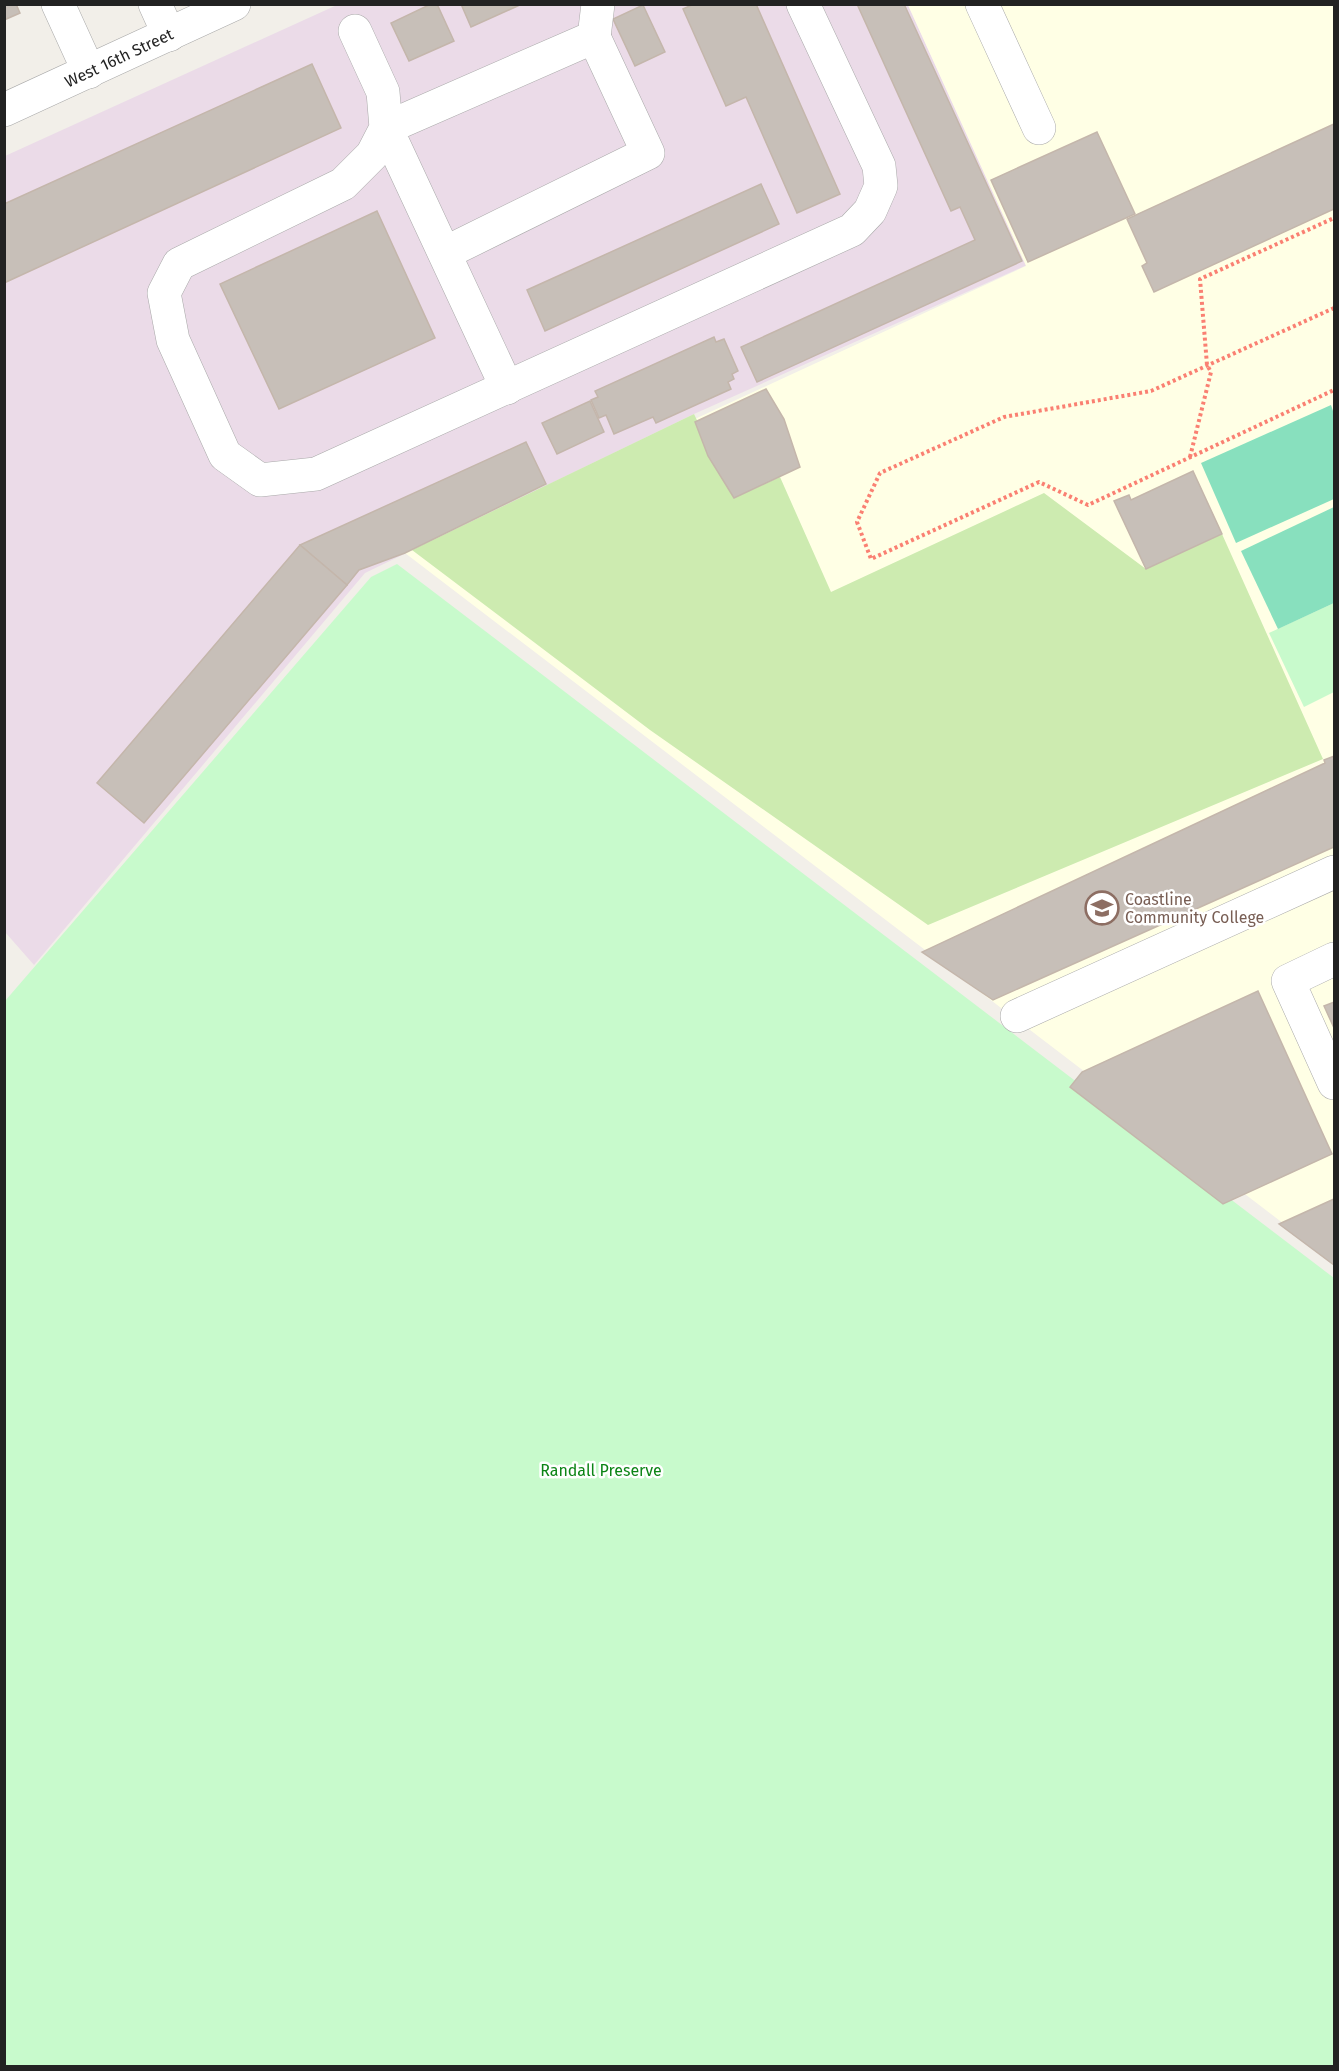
<svg xmlns="http://www.w3.org/2000/svg" width="1339" height="2071" font-family="'Fira Sans',sans-serif">
	<style>
		.industrial { fill: #ebdbe8 }
		.education { fill: #ffffe5 }
		.grass { fill: #cdebb0 }
		.park { fill: #c8facc }
		.pitch { fill: #88e0be }
		.building { fill: #c7bfb8; stroke: #c4b6ab; stroke-width: 1.5 }
		.lines { fill: none; stroke-linecap: round; stroke-linejoin: round }
		.minor-casing { stroke: #a9a9a9; stroke-width: 34 }
		.path { stroke: #fa8072; stroke-width: 4; stroke-dasharray: 3 3; stroke-linecap: butt }
		.minor { stroke: #fff; stroke-width: 33 }
		.labels { text-anchor: middle; dominant-baseline: central; stroke-width: 5; stroke-linejoin: round; paint-order: stroke }
		.street-label { font-size: 16px; fill: #222; stroke: #fff }
		.education-label { font-size: 16px; fill: #785e54; stroke: #fff; text-anchor: start }
		.park-label { font-size: 16px; fill: #0c8416; stroke: #fff }
	</style>
	<rect width="100%" height="100%" fill="#f2efe9"/>
	<path class="industrial" d="M337 5H908L1027 265 694 414 365 573 34 965 5 932V156Z"/>
	<path class="education" d="M908 5H1334V1262L405 553 1026 266Z"/>
	<path class="grass" d="M694 414 734 498 780 477 831 592 1044 493 1146 569 1222 534 1323 759 928 925 650 730 412 550Z"/>
	<g class="park">
		<path d="M397 564 1334 1278V2066H5V1001L371 577Z"/>
		<path d="M1334 603V692L1304 707 1269 633Z"/>
	</g>
	<g class="pitch">
		<path d="M1331 405 1334 414V499L1236 543 1201 463Z"/>
		<path d="M1334 507V603L1278 629 1241 551Z"/>
	</g>
	<g class="building">
		<path d="M4 4H16L20 13 4 20Z"/>
		<path d="M431 4H437L454 41 409 61 391 23Z"/>
		<path d="M461 4H522L471 27Z"/>
		<path d="M694 4H756L840 194 797 213 746 97 726 106 683 9Z"/>
		<path d="M857 4H904L1022 261 757 382 741 347 975 240 960 207 951 211Z"/>
		<path d="M643 5 665 52 635 66 613 19Z"/>
		<path d="M312 64 341 128 4 283V204Z"/>
		<path d="M1334 124V209L1154 292 1142 266 1147 263 1127 219Z"/>
		<path d="M1097 132 1135 214 1028 262 991 180Z"/>
		<path d="M761 184 779 224 545 331 527 290Z"/>
		<path d="M377 211 435 338 279 409 220 284Z"/>
		<path d="M714 337 716 342 724 339 738 371 732 374 734 379 728 382 731 389 656 423 653 417 614 434 606 415 599 418 591 400 598 397 595 391Z"/>
		<path d="M766 389 784 419 800 467 734 498 708 456 695 422Z"/>
		<path d="M590 401 604 432 557 454 542 423Z"/>
		<path d="M526 442 546 484 405 553 359 570 347 585 300 545Z"/>
		<path d="M1193 471 1222 534 1146 569 1114 501 1129 495 1131 500Z"/>
		<path d="M300 545 347 585 144 823 97 783Z"/>
		<path d="M1334 756V847L993 1000 922 952 1325 763 1324 760Z"/>
		<path d="M1258 991 1332 1154 1223 1204 1070 1087 1082 1072Z"/>
		<path d="M1334 1002V1028L1324 1006Z"/>
		<path d="M1334 1199V1265L1279 1224Z"/>
	</g>
	<g class="lines">
		<defs>
			<g id="minor">
				<path d="M58 4 89 72"/>
				<path d="M155 4 169 35"/>
				<path d="M982 4 1039 128"/>
				<path d="M355 31 383 92 386 128 372 155 343 184 179 264 164 293 173 340 225 455 260 480 316 474 852 230 870 211 881 186 879 166 803 4"/>
				<path d="M4 110 234 4"/>
				<path d="M445 253 648 153 594 37"/>
				<path d="M507 388 386 128 594 37 598 4"/>
				<path d="M1334 959 1288 981 1334 1083"/>
				<path d="M1017 1016 1334 872"/>
			</g>
		</defs>
		<use href="#minor" class="minor-casing"/>
		<g class="path">
			<path d="M1334 308 1151 391 1004 417 880 473 857 522 871 559 1039 482 1088 505 1334 390"/>
			<path d="M1190 457 1211 372 1207 365 1200 279 1334 218"/>
		</g>
		<use href="#minor" class="minor"/>
	</g>
	<defs>
		<symbol id="university-ring" viewBox="-11 -11 22 22"><circle r="9.5" fill="#fff" stroke="#8d6e63" stroke-width="1.5"/><path d="M0-5L7-2L0 1L-7-2ZM-4 1L0 2.5L4 1V4Q0 6-4 4Z" fill="#8d6e63"/></symbol>
	</defs>
	<g fill-rule="evenodd">
		<use href="#university-ring" x="1083" y="889" width="38" height="38"/>
	</g>
	<g class="labels">
		<g class="street-label">
			<text transform="translate(119 58) rotate(-25)">West 16th Street</text>
		</g>
		<g class="education-label">
			<text x="1125" y="899">Coastline<tspan x="1125" dy="18">Community College</tspan></text>
		</g>
		<g class="park-label">
			<text x="601" y="1470">Randall Preserve</text>
		</g>
	</g>
	<rect width="1339" height="2071" fill="none" stroke="#222222" stroke-width="12"/>
</svg>
